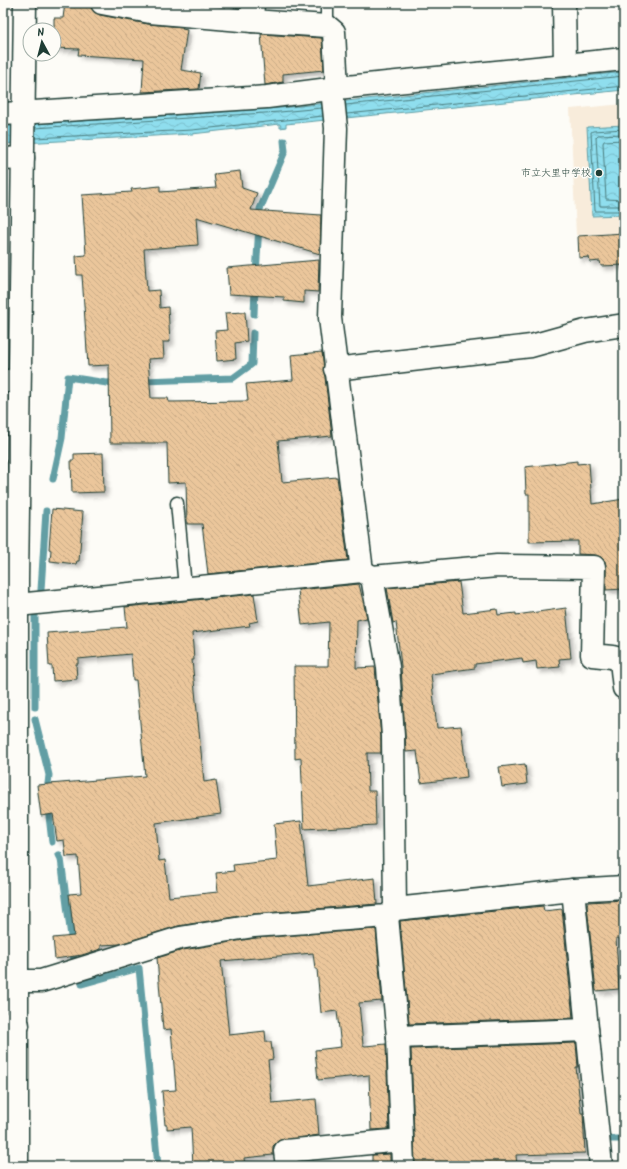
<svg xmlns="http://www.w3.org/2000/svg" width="627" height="1169" font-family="Kalam,'Klee One',sans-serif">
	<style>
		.built { fill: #f8ecdb }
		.water { fill: url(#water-waves); stroke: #629ea4 }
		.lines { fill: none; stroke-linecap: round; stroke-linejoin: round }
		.shore { stroke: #4c7d7e; stroke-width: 1 }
		.stream { stroke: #629ea4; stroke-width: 7 }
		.building { fill: url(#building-back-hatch); stroke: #1f3d34; filter: url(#shadow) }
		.service-casing { stroke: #1f3d34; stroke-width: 15 }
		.minor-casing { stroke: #1f3d34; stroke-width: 25 }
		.tertiary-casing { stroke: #1f3d34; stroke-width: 25 }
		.service { stroke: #fdfcf7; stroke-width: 12 }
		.minor { stroke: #fdfcf7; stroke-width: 22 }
		.tertiary { stroke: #fdfcf7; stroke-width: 22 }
		.poi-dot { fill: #1f3d34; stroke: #fdfcf7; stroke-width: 1.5 }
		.labels { text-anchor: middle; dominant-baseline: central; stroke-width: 3; stroke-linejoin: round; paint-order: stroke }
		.poi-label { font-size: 10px; fill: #1f3d34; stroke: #fdfcf7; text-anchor: end }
	</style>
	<defs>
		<pattern id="water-waves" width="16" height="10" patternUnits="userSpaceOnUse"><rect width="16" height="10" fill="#8fdeee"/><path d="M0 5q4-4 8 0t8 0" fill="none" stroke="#7bbfcd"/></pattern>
		<pattern id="building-back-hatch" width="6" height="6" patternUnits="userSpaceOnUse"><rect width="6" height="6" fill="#ebc69b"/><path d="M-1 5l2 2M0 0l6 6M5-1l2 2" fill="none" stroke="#c9ab86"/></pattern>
		<filter id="shadow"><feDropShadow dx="3.5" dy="3.5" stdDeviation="2" flood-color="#0004"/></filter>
	</defs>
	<rect width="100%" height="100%" fill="#fdfcf7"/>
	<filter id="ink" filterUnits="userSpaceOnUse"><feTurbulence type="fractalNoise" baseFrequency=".025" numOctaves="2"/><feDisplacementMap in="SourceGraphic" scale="8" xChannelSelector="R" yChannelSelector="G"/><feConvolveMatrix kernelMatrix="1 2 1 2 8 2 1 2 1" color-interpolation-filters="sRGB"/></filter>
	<g filter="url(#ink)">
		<path class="built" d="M624 104V233L576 235 570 109Z"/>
		<g class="water">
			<path d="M624 72V90L286 124V127L280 128V124L192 134 3 144V126L280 108Z"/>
			<path d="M624 125V215L592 216 587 127Z"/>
		</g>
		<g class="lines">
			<g class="shore">
				<path d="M346 105 624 76"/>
				<path d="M347 114 624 86"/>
				<path d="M35 128 280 112 322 108"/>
				<path d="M624 129 593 131 591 132 595 211H624"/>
				<path d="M624 134 598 135 596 137 600 206H624"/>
				<path d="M35 138 192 130 323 116"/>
				<path d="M624 140 604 141 603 143 606 199 624 200"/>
			</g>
			<g class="stream">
				<path d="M256 274 260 209 285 151 284 141"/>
				<path d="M254 314 255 287"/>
				<path d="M142 381 233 378 252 364 253 333"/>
				<path d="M53 479 62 438 68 377 107 383 117 382"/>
				<path d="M41 590 46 511"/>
				<path d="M35 612V707"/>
				<path d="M35 719 49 775 47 793"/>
				<path d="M48 807 52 842"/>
				<path d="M59 855 61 859 74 960"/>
				<path d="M82 984 139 968 158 1166"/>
				<path d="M607 1139H624"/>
			</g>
		</g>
		<g class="building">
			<path d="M65 3H90L94 12 100 15 148 24 183 27 182 29 187 30 181 70 201 73 199 89 142 92 144 59 78 55 79 49 54 48V18H63Z"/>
			<path d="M261 34 322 38 324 70 283 74V82L265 85Z"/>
			<path d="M240 171 242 188 257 193 251 210 321 215 320 254 196 217 198 245 144 249 147 291 159 290 160 308 168 307 170 342H163L164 358 148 359 151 398H168L169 402 248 401 246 384 293 380 291 355 322 352 332 436 278 441 282 482 337 477 348 560 208 574 202 524H187L186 482 168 483 167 443H110L109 365 88 366 82 275H77L76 256 86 255 82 195 132 192 131 189 160 186V192L216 188 214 174Z"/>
			<path d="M624 233V265L601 266 600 261 590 262 589 257 579 258 578 236Z"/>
			<path d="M319 260 318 292 304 291V303L284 301V297L229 294 227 268Z"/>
			<path d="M245 312 247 341 235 343 236 359 217 361 215 331 227 330 225 313Z"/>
			<path d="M103 453 104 492 72 493 71 460H74V454Z"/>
			<path d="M577 461V464L589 463 592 504 624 499V589L606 590V567L605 561 601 557 595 555 578 554V541L529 542V494H526L525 467Z"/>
			<path d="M52 509 83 512 79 561H77L76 564 50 561 51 550 49 549Z"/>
			<path d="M459 582 463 613 497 609 498 615 516 613V615L566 608 571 658 559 659 560 667 537 669 536 661 523 663 522 658 475 664V668L431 674 437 728 461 726 467 777 421 783 417 751 406 752 401 666 396 622 393 623 387 588Z"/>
			<path d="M359 584 367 618 357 620 356 668 375 667 381 737V753H367L368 791H375L376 825 304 829 301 758 295 759 294 666H328L329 622 302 625 298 590Z"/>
			<path d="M254 594 258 621 249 623 250 626 192 633 194 660H192L204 782 216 780 221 814 156 823 159 861 165 860 169 897 218 892 216 873 234 871 233 865 277 860 274 824 301 821 308 886 375 878 377 904 253 914 178 926 120 944 101 945V949L82 955 55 959 53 938 74 936 69 894 81 893 78 856 66 857 64 840 57 841 53 814 41 816 37 785 145 776 136 680H133L131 654 78 659V664H76L77 679 53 681 52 666H49L47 633 127 627 125 607Z"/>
			<path d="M525 764 527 784 502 787 499 767Z"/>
			<path d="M624 900V938H616L619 989 596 991 587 906 588 902Z"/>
			<path d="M543 906 544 911 562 909 573 1018 409 1024 400 921Z"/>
			<path d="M376 929 382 1001 359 1003 363 1045 365 1046 386 1044 389 1129 371 1130 369 1075 318 1080 315 1050 341 1047 337 1011 321 1013 317 969H315L313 953 221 961 229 1035 265 1031 266 1042H271L273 1059 268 1060 272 1103 316 1099 319 1135 278 1141 273 1146V1155L244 1158 245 1166H193L191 1127 167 1129V1125H165L162 1091 176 1090 171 1029 163 1030 157 958 183 950 255 938Z"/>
			<path d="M576 1043 578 1067H576L581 1113H583L585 1153 516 1155 517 1166H415L411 1049Z"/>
			<path d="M390 1154V1166H372V1155Z"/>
		</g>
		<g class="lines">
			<defs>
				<g id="service">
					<path d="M327 26V3"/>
					<path d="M177 503 185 587"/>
				</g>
				<g id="minor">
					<path d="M102 3 150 12 252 21"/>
					<path d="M253 3 252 21 327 26 334 32 337 88"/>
					<path d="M564 3 565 65"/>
					<path d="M332 89 336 128 330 318 362 571"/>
					<path d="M3 114 267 97 337 88 624 59"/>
					<path d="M3 159 23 158"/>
					<path d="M335 369 531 346 585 331 624 325"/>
					<path d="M3 381H19"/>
					<path d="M372 577 497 566 594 567 592 655 612 657 624 660"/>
					<path d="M17 605 362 571 372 577 388 667 393 736 395 909"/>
					<path d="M621 661 624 688"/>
					<path d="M573 890 601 1166"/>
					<path d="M387 916 398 1037 403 1166"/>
					<path d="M18 981H41L180 938 254 926 387 916 395 909 573 890 624 887"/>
					<path d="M3 1024 18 1025"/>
					<path d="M398 1037 587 1030"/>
					<path d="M287 1166 285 1151 402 1140"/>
				</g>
				<path id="tertiary" d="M17 1166V581L25 3"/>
			</defs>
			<use href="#service" class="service-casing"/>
			<use href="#minor" class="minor-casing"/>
			<use href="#tertiary" class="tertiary-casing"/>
			<use href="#service" class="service"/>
			<use href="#minor" class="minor"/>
			<use href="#tertiary" class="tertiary"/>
		</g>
	</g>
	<circle class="poi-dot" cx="599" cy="173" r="4"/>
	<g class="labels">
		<g class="poi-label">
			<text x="591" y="173">市立大里中学校</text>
		</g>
	</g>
	<rect width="627" height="1169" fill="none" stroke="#fdfcf7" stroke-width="16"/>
	<rect x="8" y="8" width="611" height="1153" fill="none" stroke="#1f3d34" stroke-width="1.5" filter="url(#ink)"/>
	<g transform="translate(42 42) rotate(353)"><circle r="19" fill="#fdfcf7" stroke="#a4b0a9"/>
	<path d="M0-3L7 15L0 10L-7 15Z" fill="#1f3d34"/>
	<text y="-6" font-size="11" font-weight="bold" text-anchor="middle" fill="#1f3d34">N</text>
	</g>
</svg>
